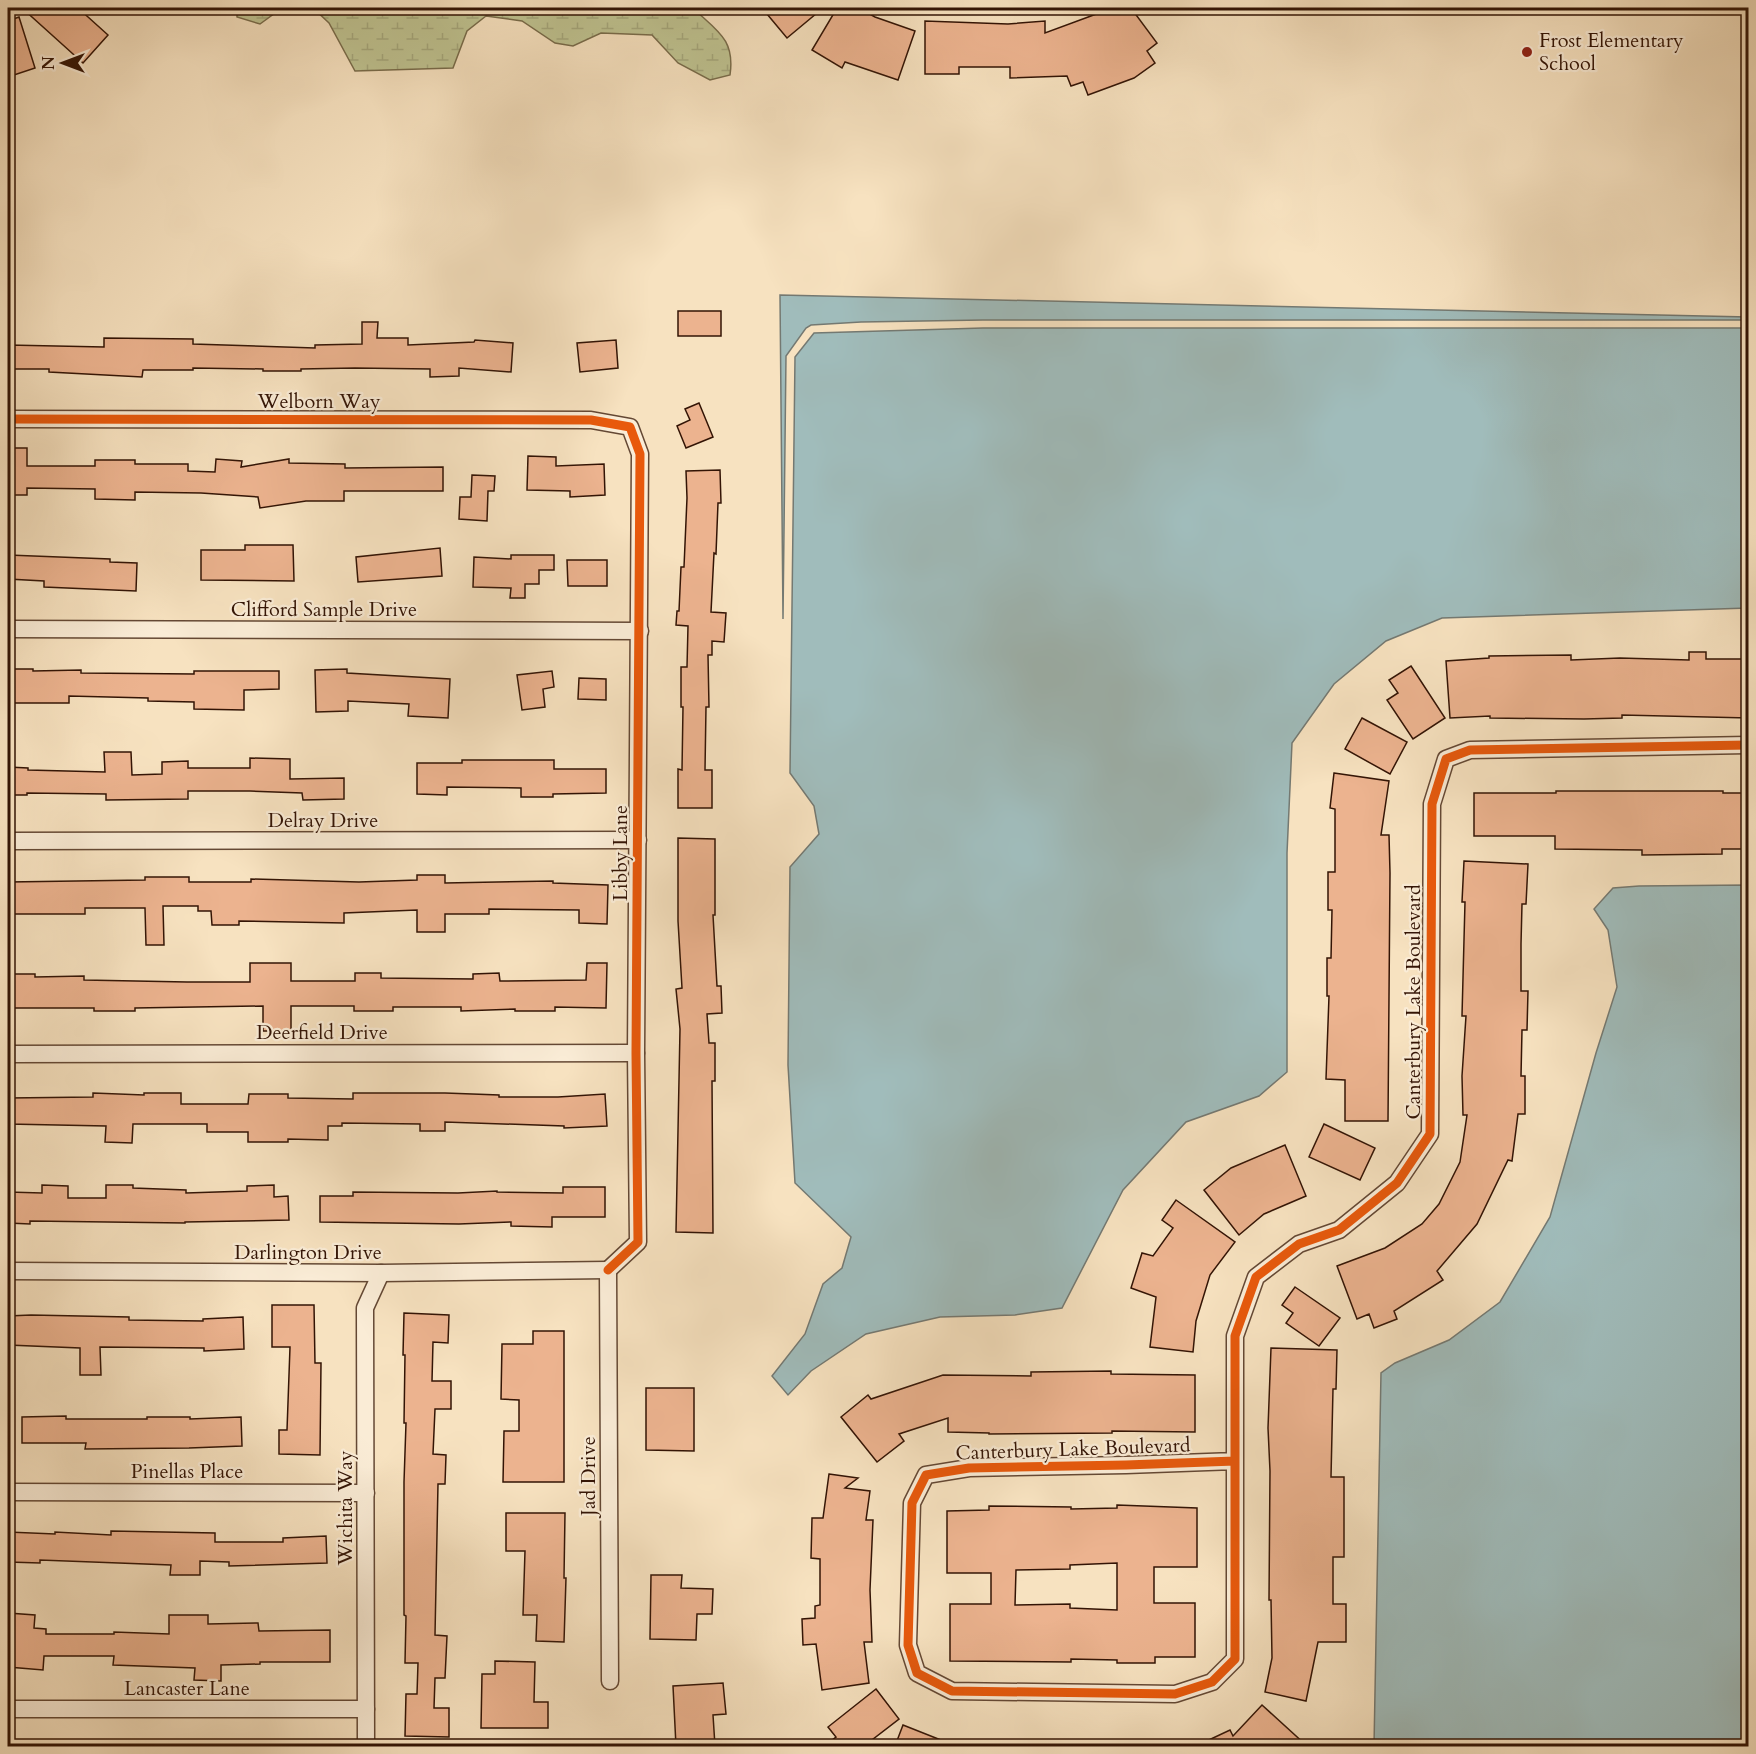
<svg xmlns="http://www.w3.org/2000/svg" width="1756" height="1754" font-family="Cardo,serif">
	<style>
		.wetland { fill: url(#wetland-marsh); stroke: #796c4b; stroke-width: 1.5 }
		.water { fill: #a0bcbb; stroke: #747972; stroke-width: 1.5 }
		.building { fill: #ecb38f; stroke: #331405; stroke-width: 1.5; fill-rule: evenodd }
		.lines { fill: none; stroke-linecap: round; stroke-linejoin: round }
		.minor-casing { stroke: #644834; stroke-width: 19 }
		.minor { stroke: #faecd6; stroke-width: 16 }
		.cycleway-casing { stroke: #faecd6; stroke-width: 13 }
		.cycleway { stroke: #e8590c; stroke-width: 9 }
		.poi-dot { fill: #8f2418; stroke: #faecd6; stroke-width: 2 }
		.labels { text-anchor: middle; dominant-baseline: central; stroke-width: 4.5; stroke-linejoin: round; paint-order: stroke }
		.poi-label { font-size: 20px; fill: #331405; stroke: #faecd6; text-anchor: start }
		.street-label { font-size: 20px; fill: #331405; stroke: #faecd6 }
	</style>
	<defs>
		<pattern id="wetland-marsh" width="20" height="14" patternUnits="userSpaceOnUse" patternTransform="scale(1.5)"><rect width="20" height="14" fill="#bfc391"/><path d="M1 5h8M5 5V1M11 12h8M15 12V8" fill="none" stroke="#a5a77c"/></pattern>
	</defs>
	<rect width="100%" height="100%" fill="#f7e2c0"/>
	<filter id="stains"><feTurbulence type="fractalNoise" baseFrequency=".00333" numOctaves="4"/><feColorMatrix values="0 0 0 0 .2 0 0 0 0 .09 0 0 0 0 .02 0 0 0 .5 -.17"/></filter>
	<radialGradient id="worn" r=".72"><stop offset=".6" stop-color="#630" stop-opacity="0"/><stop offset="1" stop-color="#630" stop-opacity=".3"/></radialGradient>
	<g class="wetland">
		<path d="M237 8H282L260 24 237 17Z"/>
		<path d="M313 8H696V11C719 32 735 41 730 75L710 80 678 63 652 35 601 33 573 46 555 43 522 21 486 16 467 31 453 68 355 71 329 23Z"/>
	</g>
	<g class="water">
		<path d="M780 295 1748 317V320H983L861 322 811 325 806 328 786 356 783 619Z"/>
		<path d="M983 328H1748V608L1442 618 1386 641 1334 684 1292 743 1287 853V1072L1259 1096 1186 1122 1123 1190 1062 1308 1015 1315 940 1317 866 1334 811 1371 788 1395 772 1376 805 1334 823 1284 842 1268 851 1237 795 1183 788 1065 790 867 819 834 814 806 790 773 795 357 814 333Z"/>
		<path d="M1748 885V1746H1374L1381 1373 1395 1363 1449 1340 1500 1302 1550 1217 1596 1053 1617 987 1608 930 1594 909 1613 888 1639 886Z"/>
	</g>
	<g class="building">
		<path d="M22 8H78L108 35 83 63Z"/>
		<path d="M762 8H823L787 38Z"/>
		<path d="M837 8H859L875 17 915 31 898 80 845 62 842 68 812 50Z"/>
		<path d="M1106 8H1131L1157 43 1147 51 1155 63 1134 78 1088 95 1083 82 1071 86 1067 76 1010 78V67H959V74H925V21L1008 24 1045 21V33L1099 13Z"/>
		<path d="M19 17 35 68 8 77V21Z"/>
		<rect x="678" y="311" width="43" height="25"/>
		<path d="M362 322H378L377 338H408V345L474 342 475 340 513 343 511 372 459 368V376L430 377V369L355 368 301 369V371H263V369L193 368V370H143L142 377 49 372V369H8V345L104 347V338L193 339V344L315 348V345L362 344Z"/>
		<path d="M616 340 618 368 580 372 577 343Z"/>
		<path d="M699 403 713 437 686 448 677 426 690 420 685 409Z"/>
		<path d="M11 448H27V466H95V460H135V464H188V471L215 472 216 459 242 461 241 467 289 459V463L345 464V468L443 467V491H344V501H306L260 508 258 497 201 493 135 492V500L95 499V489L27 488V495H8V464H11Z"/>
		<path d="M528 456 556 457V466L604 464 605 495 570 497V491L527 490Z"/>
		<path d="M720 470 721 503H718L716 554 714 553 711 612 726 613 724 642 712 641V655H708L709 707H706L705 770H712V808H678V769L682 770 683 707H681V667H687L688 626 676 625 677 611H679L681 567H684L687 498 686 471Z"/>
		<path d="M472 475 495 476 494 491H488L487 521 459 519 460 497H471Z"/>
		<path d="M245 545H293L294 581 201 580V550H245Z"/>
		<path d="M440 548 442 576 358 582 356 557Z"/>
		<path d="M8 555 110 559V562L137 563 136 591 44 587V581L8 579Z"/>
		<path d="M511 555H554V570H539V584H525V598H510L511 588 473 587 474 557 511 559Z"/>
		<path d="M567 560H607V586H568Z"/>
		<path d="M1689 652H1706V659H1749V718L1622 715V718L1584 719 1490 718V716L1450 718 1446 661 1489 658V656L1571 655V660L1620 658 1689 660Z"/>
		<path d="M1411 666 1445 718 1413 739 1387 700 1398 693 1389 680Z"/>
		<path d="M8 669H33V671L81 670V673L194 674V671H279V689L244 690V710L194 709V702L148 701V698L69 696V703H8Z"/>
		<path d="M347 669V673L450 679 448 718 408 716 409 704 348 701V711L316 712 315 670Z"/>
		<path d="M552 671 554 687 543 689 545 707 522 710 517 675Z"/>
		<path d="M579 678 606 679V700L578 699Z"/>
		<path d="M1362 718 1407 742 1390 774 1345 749Z"/>
		<path d="M104 752H131L132 775 162 774V762L188 761V768H250V758L290 759V779L344 778V799L303 800 302 793 250 791H188V799L106 800V794L27 793V795H8V767L28 768V770L105 772Z"/>
		<path d="M462 760H554V769H606V793L553 794V797H521V788L447 787V795L417 794V763H462Z"/>
		<path d="M1334 773 1389 781 1381 835H1389L1390 873 1388 1121H1345V1080L1326 1079 1329 996H1327V958H1331L1332 910H1328V872H1335V809L1330 808Z"/>
		<path d="M1556 791H1723V793H1749V849H1722V854L1642 855V850L1555 849V836H1474V793H1556Z"/>
		<path d="M678 838 715 839V915H713L717 986H721L722 1013 707 1014 709 1043H715V1081H712L713 1233 676 1232 680 1029 676 989 682 988 678 921Z"/>
		<path d="M1464 861 1528 864 1526 904H1522L1521 944V991H1528L1527 1030H1522L1521 1076H1525V1114H1518L1512 1161 1508 1160 1477 1224 1437 1271 1443 1280 1394 1311 1397 1319 1374 1328 1369 1314 1357 1319 1337 1266 1385 1248 1422 1224 1439 1204 1460 1162 1467 1115H1463L1462 1076 1466 1016H1462L1465 902H1462Z"/>
		<path d="M417 875H445V883L553 881V883L608 885 607 924 579 923V910L489 909V914H445V932H417V910L344 913V923L239 921V925H212L211 911H198V906H163L164 945H146L145 908H85V914H8V882L145 880V877H189V882H251V879L359 882 417 880Z"/>
		<path d="M250 963H291V981H355V973H381V978L473 979V974L499 973 500 981 586 980 587 963H607L606 1008 555 1007V1011H515V1009L461 1011V1007H393V1011H354V1006H291V1031H263V1006L135 1008V1011H94V1008H8V974H35V977L84 976V980L187 982H250Z"/>
		<path d="M93 1093 144 1095V1093H181V1104H248L249 1094H288V1098L353 1099V1093H445L499 1095V1097H558L605 1094 607 1126 564 1128V1126L445 1122V1131H420V1124L342 1123V1126H328V1140L288 1139V1142H248V1132H207V1124H133L132 1143 105 1142 106 1126 8 1124V1098L93 1097Z"/>
		<path d="M1324 1124 1375 1148 1360 1180 1309 1157Z"/>
		<path d="M1285 1145 1306 1196 1264 1214 1239 1235 1204 1190 1231 1168Z"/>
		<path d="M42 1185 68 1186V1198H106V1185H133V1188L186 1190V1193L247 1191V1186L274 1185V1197L288 1196 289 1220 185 1222V1223L30 1221V1224L8 1223V1192L42 1193Z"/>
		<path d="M563 1187H605V1217H552V1227L511 1226V1222L459 1224 320 1222V1196H353V1192L458 1193 497 1191V1192L563 1193Z"/>
		<path d="M1176 1200 1235 1242 1210 1275 1196 1321 1193 1352 1150 1347 1156 1297 1131 1288 1142 1253 1153 1256 1173 1228 1162 1220Z"/>
		<path d="M1295 1287 1340 1318 1319 1346 1286 1323 1293 1313 1282 1305Z"/>
		<path d="M272 1305H314L315 1363H321L320 1455 279 1454V1430H287L290 1347H272Z"/>
		<path d="M404 1313 449 1315 448 1343 433 1342 432 1381H451V1409H435L433 1454 446 1455 445 1484H438L435 1635 447 1636 445 1678H435L434 1708H449V1737L405 1736 406 1694H417L418 1663H405L406 1616 404 1615V1482L406 1423H404L405 1355H403Z"/>
		<path d="M31 1315 129 1317V1320L203 1321V1319L243 1317 244 1349 204 1351V1348L100 1347 101 1375H80V1348L8 1345V1316Z"/>
		<path d="M533 1331H564V1482H503L504 1431H519V1400L501 1399 502 1344H533Z"/>
		<path d="M1271 1348 1337 1350 1336 1389H1333L1331 1477H1344V1557H1333V1604H1346V1642H1318L1306 1701 1265 1692 1272 1658 1271 1600H1269L1270 1471 1268 1428Z"/>
		<path d="M1111 1371V1374L1195 1375V1432L1112 1431V1433L989 1434V1433L948 1432V1418L899 1434 904 1441 877 1462 841 1417 868 1395 871 1399 943 1375 1031 1376V1372Z"/>
		<path d="M646 1388H694V1451L646 1450Z"/>
		<path d="M66 1416V1419H147V1417H190V1419L241 1417 242 1446 189 1448 85 1449 86 1443H22V1417Z"/>
		<path d="M829 1474 858 1478 845 1488 870 1491 866 1520H873L870 1590 872 1642H864L869 1683 822 1690 816 1644 803 1645 802 1619 815 1618V1606L820 1605V1559L811 1558 812 1518H823Z"/>
		<path d="M1117 1505 1197 1508V1567H1154V1603H1195V1657H1155V1663H1117V1660L1071 1659V1662L950 1661V1604H991V1573H947V1511L989 1510V1506L1071 1507V1509L1117 1508ZM1117 1563V1610L1070 1608V1604L1015 1605 1016 1570 1070 1569V1565Z"/>
		<path d="M506 1513H565L564 1578H566L564 1642 536 1641 537 1615H523L525 1551H506Z"/>
		<path d="M111 1531 215 1533V1542H283V1538L326 1536 327 1563 229 1566V1562L200 1561V1575H170L171 1565 40 1560V1563L8 1562V1532L55 1534V1532L111 1535Z"/>
		<path d="M651 1575H682L681 1588 713 1589 712 1614H697L696 1640 650 1639Z"/>
		<path d="M8 1613 35 1615 34 1628 46 1629V1634H114V1632L169 1634V1615H208V1624L258 1623 259 1631 330 1630V1662H260V1664L221 1665V1681L194 1680 195 1668 113 1665 114 1656H44L43 1670 8 1667Z"/>
		<path d="M495 1661 535 1662 534 1702H548V1728H481L482 1674H495Z"/>
		<path d="M723 1683 726 1714 713 1715 715 1746H676L673 1686Z"/>
		<path d="M876 1689 899 1719 864 1746H824L836 1737 828 1727Z"/>
		<path d="M1262 1705 1307 1746H1196L1230 1730 1233 1736Z"/>
		<path d="M903 1725 956 1746H895Z"/>
	</g>
	<g class="lines">
		<defs>
			<g id="minor">
				<path d="M8 419 591 420 630 427 640 454 636 1053 638 1242 608 1270"/>
				<path d="M8 629 640 631"/>
				<path d="M8 841 638 840"/>
				<path d="M8 1054 636 1053"/>
				<path d="M608 1270 610 1681"/>
				<path d="M8 1271 381 1273 608 1270"/>
				<path d="M1235 1461 1126 1465 969 1468 926 1475 912 1503 908 1645 917 1673 952 1691 1175 1694 1212 1682 1235 1659V1336L1256 1277 1299 1244 1339 1230 1397 1183 1430 1134 1432 804 1446 759 1470 750 1748 745"/>
				<path d="M8 1492 366 1493"/>
				<path d="M8 1709H366"/>
				<path d="M366 1746 365 1308 381 1273"/>
			</g>
		</defs>
		<use href="#minor" class="minor-casing"/>
		<use href="#minor" class="minor"/>
		<defs>
			<g id="cycleway">
				<path d="M8 419 591 420 630 427 640 454 636 1053 638 1242 608 1270"/>
				<path d="M1235 1461 1126 1465 969 1468 926 1475 912 1503 908 1645 917 1673 952 1691 1175 1694 1212 1682 1235 1659V1336L1256 1277 1299 1244 1339 1230 1397 1183 1430 1134 1432 804 1446 759 1470 750 1748 745"/>
			</g>
		</defs>
		<use href="#cycleway" class="cycleway-casing"/>
		<use href="#cycleway" class="cycleway"/>
	</g>
	<circle class="poi-dot" cx="1527" cy="52" r="6"/>
	<g class="labels">
		<g class="poi-label">
			<text x="1539" y="40">Frost Elementary<tspan x="1539" dy="23">School</tspan></text>
		</g>
		<g class="street-label">
			<text x="319" y="401">Welborn Way</text>
			<text x="324" y="609">Clifford Sample Drive</text>
			<text x="323" y="820">Delray Drive</text>
			<text transform="translate(620 853) rotate(-90)">Libby Lane</text>
			<text transform="translate(1413 1002) rotate(-90)">Canterbury Lake Boulevard</text>
			<text x="322" y="1032">Deerfield Drive</text>
			<text x="308" y="1252">Darlington Drive</text>
			<text transform="translate(1073 1449) rotate(-2)">Canterbury Lake Boulevard</text>
			<text x="187" y="1471">Pinellas Place</text>
			<text transform="translate(588 1476) rotate(-90)">Jad Drive</text>
			<text transform="translate(345 1508) rotate(-90)">Wichita Way</text>
			<text x="187" y="1688">Lancaster Lane</text>
		</g>
	</g>
	<rect width="1756" height="1754" fill="none" stroke="#f7e2c0" stroke-width="30"/>
	<rect x="9" y="9" width="1738" height="1736" fill="none" stroke="#331405" stroke-width="3"/>
	<rect x="15" y="15" width="1726" height="1724" fill="none" stroke="#331405" stroke-width="1.5"/>
	<g transform="translate(63 63) rotate(270)" stroke="#faecd6" stroke-width="4.5" paint-order="stroke">
	<path d="M0-4.5L10 22L0 15L-10 22Z" fill="#331405"/>
	<text y="-9" font-size="16" font-weight="bold" text-anchor="middle" fill="#331405">N</text>
	</g>
	<rect width="100%" height="100%" filter="url(#stains)"/>
	<rect width="100%" height="100%" fill="url(#worn)"/>
</svg>
